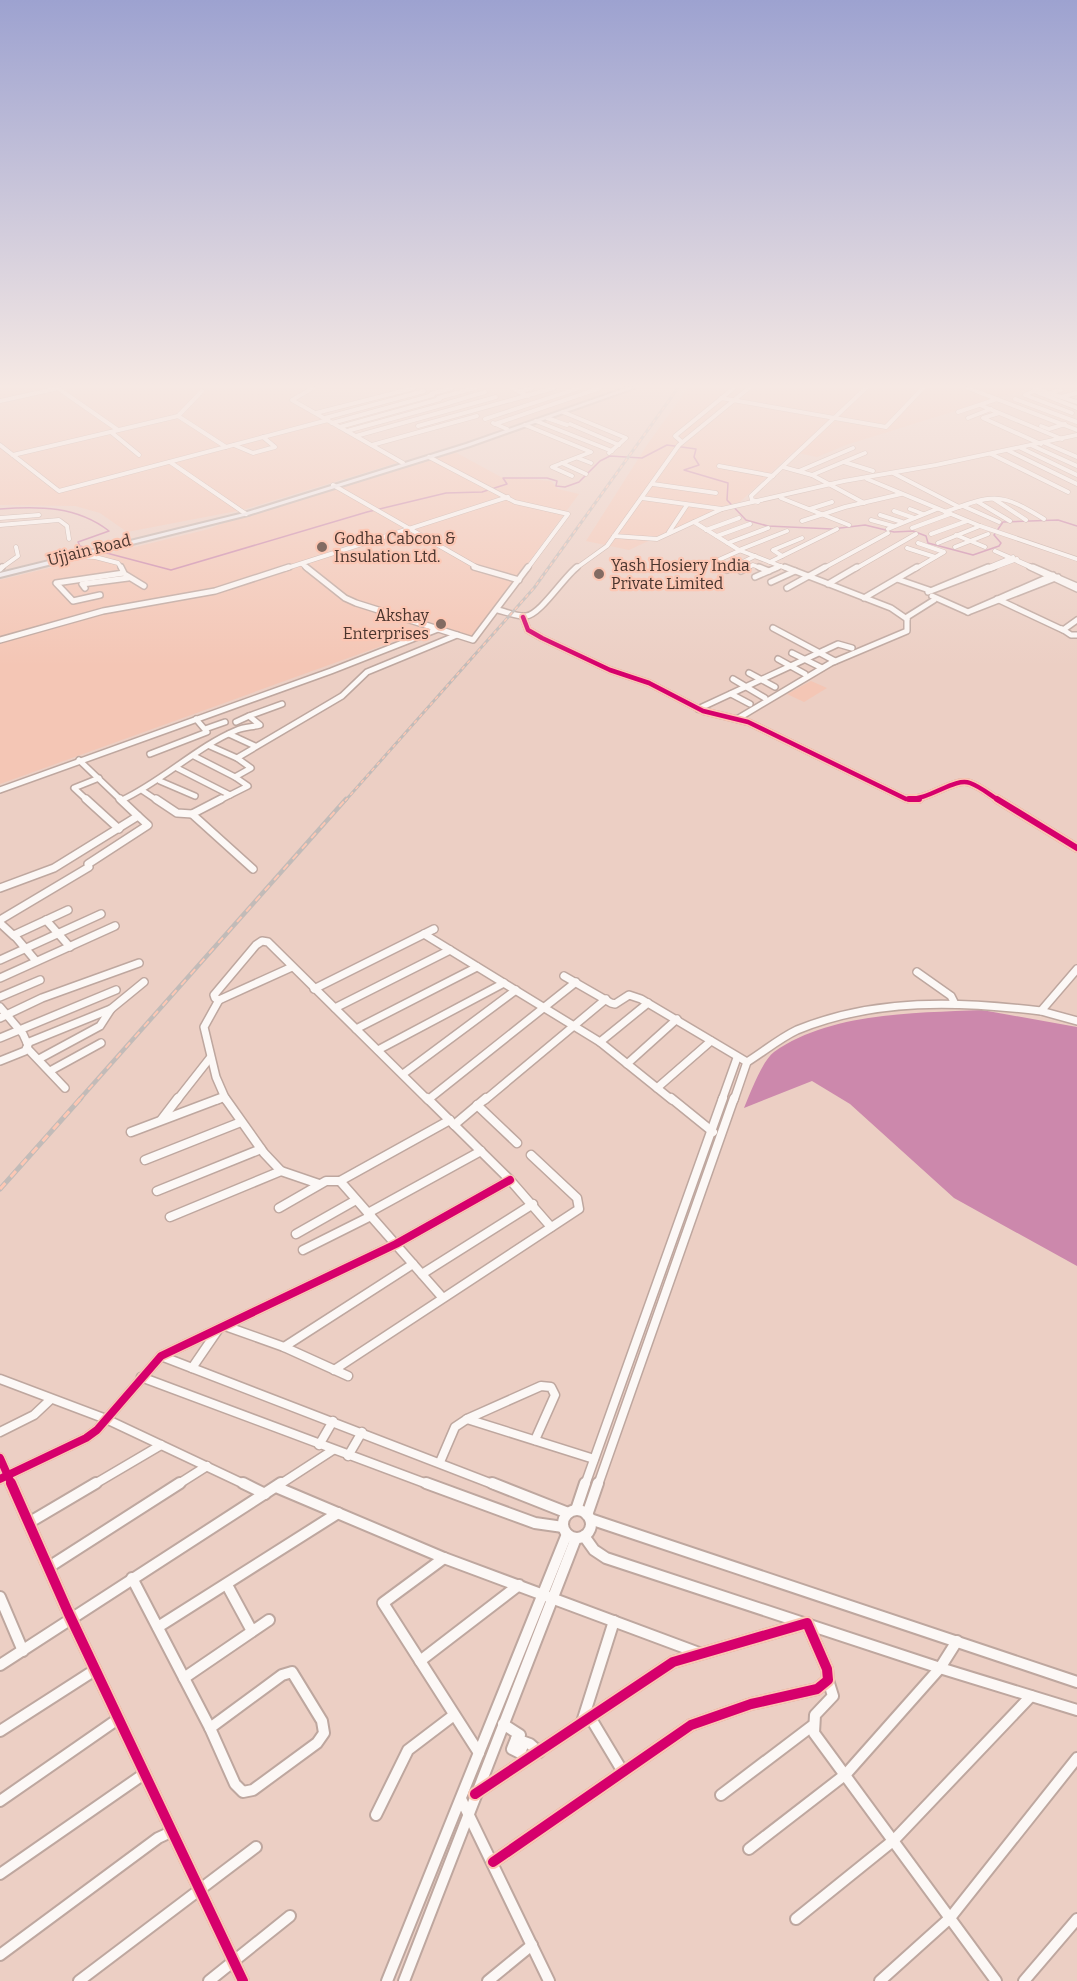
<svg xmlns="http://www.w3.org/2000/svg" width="1077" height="1981" font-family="Bitter,serif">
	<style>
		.built { fill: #f4c6b5 }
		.water { fill: #cc88ac }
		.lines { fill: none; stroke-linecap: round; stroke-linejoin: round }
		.stream { stroke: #cc88ac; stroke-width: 1.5 }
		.street-far4-casing { stroke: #bea79f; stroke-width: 5 }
		.street-far3-casing { stroke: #bea79f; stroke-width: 8 }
		.street-far2-casing { stroke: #bea79f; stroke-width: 10 }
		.street-far1-casing { stroke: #bea79f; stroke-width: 11 }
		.street-casing { stroke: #bea79f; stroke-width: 14 }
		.primary-casing { stroke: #c2b3ad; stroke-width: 4 }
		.street-far4 { stroke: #fcf8f6; stroke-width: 4 }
		.street-far3 { stroke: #fcf8f6; stroke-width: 5 }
		.street-far2 { stroke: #fcf8f6; stroke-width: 7 }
		.street-far1 { stroke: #fcf8f6; stroke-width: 8 }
		.street { stroke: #fcf8f6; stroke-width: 10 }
		.primary { fill: #efecef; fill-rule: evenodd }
		.rail-far2-casing { stroke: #c2bbb8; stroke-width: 3 }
		.rail-far1-casing { stroke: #c2bbb8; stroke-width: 4.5 }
		.rail-casing { stroke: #c2bbb8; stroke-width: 5 }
		.rail-far2 { stroke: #fcc7b4; stroke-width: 1.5; stroke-dasharray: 4; stroke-linecap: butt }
		.rail-far1 { stroke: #fcc7b4; stroke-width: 2; stroke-dasharray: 7; stroke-linecap: butt }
		.rail { stroke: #fcc7b4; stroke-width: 3; stroke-dasharray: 8; stroke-linecap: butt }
		.cycleway-far3-casing { stroke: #fcc7b4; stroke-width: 8 }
		.cycleway-far2-casing { stroke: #fcc7b4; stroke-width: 10 }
		.cycleway-far1-casing { stroke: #fcc7b4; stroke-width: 11 }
		.cycleway-casing { stroke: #fcc7b4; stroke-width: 14 }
		.cycleway-far3 { stroke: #d6006c; stroke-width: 4.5 }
		.cycleway-far2 { stroke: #d6006c; stroke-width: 6 }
		.cycleway-far1 { stroke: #d6006c; stroke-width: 8 }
		.cycleway { stroke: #d6006c; stroke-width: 10 }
		.poi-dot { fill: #836b62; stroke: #fcc7b4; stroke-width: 2 }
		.labels { text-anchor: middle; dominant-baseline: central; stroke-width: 4.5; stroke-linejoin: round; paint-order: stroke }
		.far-poi-label { font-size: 16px; fill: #4a352e; stroke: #fcc7b4; text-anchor: start }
		.far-street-label { font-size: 16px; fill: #4a352e; stroke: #fcc7b4 }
	</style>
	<rect width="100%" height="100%" fill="#eccfc4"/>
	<g class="built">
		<path d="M0 388 308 389 291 400 400 462 242 510 127 532 100 513 75 506 0 505Z"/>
		<path d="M688 388H1029L846 445 817 457 793 452 740 502 724 506 629 550 586 541 647 445Z"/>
		<path d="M455 452 501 477 551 481 558 489 579 494 472 639 434 627 0 784V580L209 529 243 515Z"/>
		<path d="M811 681 827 688 804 702 787 694Z"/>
	</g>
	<path class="water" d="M982 1010 1077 1027V1266L954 1198 850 1104 812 1081 744 1108C750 1094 762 1061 774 1052 830 1012 917 1013 982 1010Z"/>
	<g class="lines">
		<path class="stream" d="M0 509C39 506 77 506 109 531L78 542 80 546 171 570 367 512 446 493 482 492 507 484 503 478H547L557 481 556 486 565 487 579 482 600 461 610 456 642 458 667 445 696 449 694 457 699 465 684 470 728 483 727 500 746 520 768 526 832 529 865 525 894 532 913 531 926 536 928 543 973 555 999 546 1001 543 994 535 1003 522 1058 520 1077 526"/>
		<defs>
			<g id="street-far4">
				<path d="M313 388 292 400 403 463"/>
				<path d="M512 388 528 396"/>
				<path d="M968 388 1077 430"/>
				<path d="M1035 388 1039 390 1034 391 1077 408"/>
				<path d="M59 389 118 430"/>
				<path d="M1040 390 1077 402"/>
				<path d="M1034 391 1025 395 1072 413"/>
				<path d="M519 392 532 388"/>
				<path d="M1049 393 1061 390"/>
				<path d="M431 394 452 388"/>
				<path d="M1061 397 1077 393"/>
				<path d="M438 398 475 388"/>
				<path d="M721 398 886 427 923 388"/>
				<path d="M1015 399 1077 422"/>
				<path d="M0 401 59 388"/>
				<path d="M448 403 485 392"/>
				<path d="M980 405 1062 439"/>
				<path d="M563 412 626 438 609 453"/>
				<path d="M958 412 997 399"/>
				<path d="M316 413 414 388"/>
				<path d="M999 413 983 418 1041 444"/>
				<path d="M178 416 226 447"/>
				<path d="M325 418 424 391"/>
				<path d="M547 418 567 425"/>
				<path d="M968 418 991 409"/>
				<path d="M485 419 579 388"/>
				<path d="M536 421 612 451"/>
				<path d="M332 423 433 395"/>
				<path d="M493 423 507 429"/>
				<path d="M495 424 600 388"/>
				<path d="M570 424 619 445"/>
				<path d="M525 425 591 452 552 467 572 476"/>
				<path d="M418 426 554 388"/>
				<path d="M1041 426 1049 429 1065 424"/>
				<path d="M340 427 440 399"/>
				<path d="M347 431 449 403"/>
				<path d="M111 432 139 455"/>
				<path d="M356 436 496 397"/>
				<path d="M682 442 675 436 734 388"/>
				<path d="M1045 443 1077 457"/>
				<path d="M0 445 59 491 328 420"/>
				<path d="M234 445 253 453 275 447 263 437"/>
				<path d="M372 445 477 416"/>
				<path d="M1033 446 1077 466"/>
				<path d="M1021 448 1077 475"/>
				<path d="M1009 451 1077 484"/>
				<path d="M991 454 1068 492"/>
				<path d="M13 455 178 416 202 391"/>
				<path d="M429 457 515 502 568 514 527 569"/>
				<path d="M578 458 591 463"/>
				<path d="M170 462 246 514"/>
				<path d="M844 462 873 471"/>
				<path d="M562 463 586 474"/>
				<path d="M719 466 773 476"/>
				<path d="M783 467 812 475 864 503"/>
				<path d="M799 471 853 448"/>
				<path d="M893 473 959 507"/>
				<path d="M812 475 865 453"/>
				<path d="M867 479 980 526 1077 559"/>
				<path d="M653 484 716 493"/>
				<path d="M333 485 480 569"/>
				<path d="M642 498 722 509 844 481 936 465 1077 435"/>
				<path d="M781 498 849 525"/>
				<path d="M994 499 1026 520"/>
				<path d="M758 502 752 500 751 496 866 388"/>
				<path d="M978 502 1010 521"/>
				<path d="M963 506 999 522"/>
				<path d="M810 509 832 502"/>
				<path d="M910 509 923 514"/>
				<path d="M894 511 914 518"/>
				<path d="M945 512C994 494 1000 492 1044 519"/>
				<path d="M880 515 902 522"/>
				<path d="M0 518 39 515"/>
				<path d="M871 520 893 526"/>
				<path d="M802 521 845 507 901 494"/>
				<path d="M694 522 739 550 788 569"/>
				<path d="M0 525 59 520 67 526 69 539"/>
				<path d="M912 528 950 514"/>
				<path d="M888 529 937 509"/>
				<path d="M706 530 739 518"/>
				<path d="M669 532 687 505"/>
				<path d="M931 534 967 521"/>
				<path d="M956 535 985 547"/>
				<path d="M614 536 657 539 722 509"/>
				<path d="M717 536 750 524"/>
				<path d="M728 543 768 528"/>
				<path d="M938 543 980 526"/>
				<path d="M955 547 988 534"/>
				<path d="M907 548 935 557"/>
				<path d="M739 550 787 531"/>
				<path d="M74 556 95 557 118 563 122 569"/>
				<path d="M782 556 773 550 802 538"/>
				<path d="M714 562 741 550"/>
				<path d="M770 562 837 529"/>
				<path d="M302 564 308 569"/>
				<path d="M0 569 18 556 16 547"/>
				<path d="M284 569 508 497"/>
				<path d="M575 569 607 546 679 445 749 388"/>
				<path d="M729 569 755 556"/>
				<path d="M745 569 753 565 763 569"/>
				<path d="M774 569 781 566"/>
				<path d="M822 569 888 533"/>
				<path d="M855 569 916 534"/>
				<path d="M915 569 944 552 918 543"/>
				<path d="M984 569 1013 557"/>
				<path d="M990 569 1017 559"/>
				<path d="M1034 569 995 551 1037 569"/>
			</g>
			<g id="street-far3">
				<path d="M306 567 345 598 356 603 473 640 528 567"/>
				<path d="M474 567 519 580"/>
				<path d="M759 567 769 571"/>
				<path d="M785 567 891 608 907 619"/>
				<path d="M988 567 928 592 994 567"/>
				<path d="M1030 567 1077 589"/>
				<path d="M1033 567 1077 586"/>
				<path d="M0 569 2 567"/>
				<path d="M727 570 732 567"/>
				<path d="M741 571 748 567"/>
				<path d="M126 575 144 586"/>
				<path d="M1053 575 968 612 1058 577"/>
				<path d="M755 577 778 567"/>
				<path d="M897 579 929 590"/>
				<path d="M771 582 795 571"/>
				<path d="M828 584 857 567"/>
				<path d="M85 588 82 584 128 578"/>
				<path d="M787 588 825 567"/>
				<path d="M100 595 73 601 56 583 124 573 121 567"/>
				<path d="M932 596 968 612"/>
				<path d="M864 598 917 567"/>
				<path d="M997 599 1063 630 1077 620"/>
				<path d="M498 610C507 612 517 617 526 616 540 615 563 578 577 567"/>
				<path d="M523 617 528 630 542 638 610 670 649 683 703 711 748 722 906 799C929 801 954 777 970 783 981 787 990 795 1000 801"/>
				<path d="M773 628 835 661"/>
				<path d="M1062 629 1071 635H1077"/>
				<path d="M0 640 103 611 215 591 289 567"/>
				<path d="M792 653 822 668"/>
				<path d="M778 659 805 674"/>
				<path d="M749 673 775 687"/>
				<path d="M733 679 765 698"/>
				<path d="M731 694 750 704"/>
				<path d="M698 709 838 644 852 648"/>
				<path d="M737 719 831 663 907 631V617L934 600"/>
				<path d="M236 722 249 716"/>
				<path d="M205 729 225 722"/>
				<path d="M229 734 255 746"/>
				<path d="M210 746 237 758 342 696 367 672 457 635"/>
				<path d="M150 754 207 732 196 719"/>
				<path d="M194 756 235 777"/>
				<path d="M79 760 122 801"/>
				<path d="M177 768 230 795 248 786 235 777 251 768 237 758"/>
				<path d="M160 781 195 796"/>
				<path d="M0 790 331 671 438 629"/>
				<path d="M143 791 158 801"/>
				<path d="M122 800C163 781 196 747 237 730 244 727 253 727 260 725L249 716 282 704"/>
				<path d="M88 801 74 788 99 778"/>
				<path d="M218 801 230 795"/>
			</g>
			<g id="street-far2">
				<path d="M86 799 119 829"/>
				<path d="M120 799 138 816"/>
				<path d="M156 799 177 813 192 814"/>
				<path d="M221 799 192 814 253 869"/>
				<path d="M909 799H919"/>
				<path d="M997 799 1077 848"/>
				<path d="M0 888 54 868 138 816 148 825 88 864 89 867 0 920"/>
				<path d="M46 920 70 947"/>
				<path d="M1 924 14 936"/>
				<path d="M424 934 600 1042 672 1100"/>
				<path d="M0 960 101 914"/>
				<path d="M36 961 14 935 68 910"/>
				<path d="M292 967 219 1000 215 998 214 995 256 945 262 941 268 942 428 1100"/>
				<path d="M917 972 951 996 955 1004"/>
				<path d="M564 976 611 1003 615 1004 629 995 641 999 747 1062C763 1052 780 1038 797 1030 875 998 959 1001 1041 1011L1077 969"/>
				<path d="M0 978 115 926"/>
				<path d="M314 989 434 929"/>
				<path d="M0 997 40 980"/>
				<path d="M219 1000 204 1027 216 1077 226 1100"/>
				<path d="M0 1007 23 1034 28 1045 25 1051 0 1061"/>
				<path d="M335 1008 450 950"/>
				<path d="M1041 1011 1077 1021"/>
				<path d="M0 1018 42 998 139 963"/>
				<path d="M356 1029 477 967"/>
				<path d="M0 1038 116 990"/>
				<path d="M600 1042 648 1003"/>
				<path d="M27 1043 111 1009"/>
				<path d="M27 1048 65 1088"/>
				<path d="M378 1050 504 983"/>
				<path d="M39 1059 100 1026 111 1009 144 982"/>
				<path d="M627 1064 677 1019"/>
				<path d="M50 1071 101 1043"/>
				<path d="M403 1074 516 990"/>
				<path d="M657 1088 711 1041"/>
				<path d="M429 1099 576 982"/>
				<path d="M177 1100 210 1058"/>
				<path d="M217 1100 224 1097"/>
				<path d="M485 1100 606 999"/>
				<path d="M722 1100 737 1058"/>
				<path d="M734 1100 747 1062"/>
			</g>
			<g id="street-far1">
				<path d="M225 1098 264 1153 281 1171 319 1184"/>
				<path d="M427 1098 510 1180 551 1227"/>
				<path d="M671 1098 713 1132"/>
				<path d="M477 1105 517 1143"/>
				<path d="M162 1119 178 1098"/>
				<path d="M454 1125 486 1098"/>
				<path d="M131 1132 221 1098"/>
				<path d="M145 1160 241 1122"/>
				<path d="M157 1191 261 1149"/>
				<path d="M279 1208 326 1181H340"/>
				<path d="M368 1213 481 1151"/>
				<path d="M170 1217 281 1171"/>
				<path d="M296 1234 356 1200"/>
				<path d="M303 1250 371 1216"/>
				<path d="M422 1274 533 1204"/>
				<path d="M442 1297 340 1181 450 1120"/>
				<path d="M225 1326 284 1347 348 1376"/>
				<path d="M284 1347 413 1264"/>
				<path d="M161 1356 495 1485"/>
				<path d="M192 1368 218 1330"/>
				<path d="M334 1370 579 1209 577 1198 531 1155"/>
				<path d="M141 1377 430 1485"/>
				<path d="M0 1379 106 1419 246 1485"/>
				<path d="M467 1419 541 1386 551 1387 555 1395 535 1440"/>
				<path d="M0 1432 34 1415 51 1399"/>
				<path d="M319 1445 333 1421"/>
				<path d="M348 1456 362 1432"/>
				<path d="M0 1458 12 1485"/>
				<path d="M440 1462 455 1427 467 1419 594 1459"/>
				<path d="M0 1479 86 1438 97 1430 161 1356 396 1244 510 1180"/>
				<path d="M93 1485 161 1445"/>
				<path d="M177 1485 207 1466"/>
				<path d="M279 1485 333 1450"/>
				<path d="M585 1485 723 1098"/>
				<path d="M598 1485 734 1098"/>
			</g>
			<g id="street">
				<path d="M11 1483 68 1612 243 1981"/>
				<path d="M243 1483 265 1494"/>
				<path d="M426 1483 535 1523 563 1527"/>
				<path d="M492 1483 568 1513"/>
				<path d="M276 1487 444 1558 699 1653"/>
				<circle cx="577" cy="1524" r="14"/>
				<path d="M576 1510 585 1483"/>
				<path d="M587 1515 598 1483"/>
				<path d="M590 1519 1077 1682"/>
				<path d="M30 1522 96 1483"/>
				<path d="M584 1536 594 1550 606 1558 940 1668 1077 1710"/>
				<path d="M444 1558 383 1603 479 1753"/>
				<path d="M49 1567 180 1483"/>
				<path d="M132 1578 210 1728"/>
				<path d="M227 1585 252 1631"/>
				<path d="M0 1597 23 1651"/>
				<path d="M158 1627 338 1513"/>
				<path d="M420 1661 519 1585"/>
				<path d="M0 1665 281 1483"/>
				<path d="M292 1672 322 1721 324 1733 317 1743 253 1790 243 1792 235 1784 210 1728 282 1675Z"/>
				<path d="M184 1678 269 1620"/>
				<path d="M828 1680 833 1696 815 1715 814 1733 996 1981"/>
				<path d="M590 1717 623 1772"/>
				<path d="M582 1722 614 1621"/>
				<path d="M503 1724 520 1735 516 1739"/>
				<path d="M0 1731 95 1670"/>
				<path d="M524 1743 520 1753 512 1749 516 1739 530 1744 539 1752"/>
				<path d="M475 1794 673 1662 807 1623 827 1669 828 1680 817 1689 751 1704 691 1725 493 1862"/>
				<path d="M721 1795 812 1726"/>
				<path d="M461 1799 549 1981"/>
				<path d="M0 1801 118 1719"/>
				<path d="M376 1815 408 1750 454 1715"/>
				<path d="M749 1849 846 1774 940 1668 957 1641"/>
				<path d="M0 1874 144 1774"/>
				<path d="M796 1919 894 1840 1031 1696"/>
				<path d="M0 1955 158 1838 171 1832"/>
				<path d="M79 1981 256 1847"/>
				<path d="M209 1981 290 1916"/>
				<path d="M387 1981 567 1534"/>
				<path d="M404 1981 576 1538"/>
				<path d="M488 1981 532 1945"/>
				<path d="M880 1981 950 1918 1077 1758"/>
				<path d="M1024 1981 1077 1919"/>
			</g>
			<path id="primary" d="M626 388H634L470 446 248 515 0 577V573L244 513 466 444Z"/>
		</defs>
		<use href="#street-far4" class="street-far4-casing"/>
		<use href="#street-far3" class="street-far3-casing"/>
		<use href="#street-far2" class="street-far2-casing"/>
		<use href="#street-far1" class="street-far1-casing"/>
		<use href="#street" class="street-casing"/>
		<use href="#primary" class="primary-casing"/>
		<use href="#street-far4" class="street-far4"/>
		<use href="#street-far3" class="street-far3"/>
		<use href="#street-far2" class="street-far2"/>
		<use href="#street-far1" class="street-far1"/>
		<use href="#street" class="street"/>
		<use href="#primary" class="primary"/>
		<defs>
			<path id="rail-far2" d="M345 801 534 588 678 388"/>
			<path id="rail-far1" d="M79 1100 346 799"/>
			<path id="rail" d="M0 1189 81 1098"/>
		</defs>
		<use href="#rail-far2" class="rail-far2-casing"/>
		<use href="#rail-far1" class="rail-far1-casing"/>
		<use href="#rail" class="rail-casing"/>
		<use href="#rail-far2" class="rail-far2"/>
		<use href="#rail-far1" class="rail-far1"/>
		<use href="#rail" class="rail"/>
		<defs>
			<path id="cycleway-far3" d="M523 617 528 630 542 638 610 670 649 683 703 711 748 722 906 799C929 801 954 777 970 783 981 787 990 795 1000 801"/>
			<g id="cycleway-far2">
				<path d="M909 799H919"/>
				<path d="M997 799 1077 848"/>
			</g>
			<g id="cycleway-far1">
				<path d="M0 1458 12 1485"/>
				<path d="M0 1479 86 1438 97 1430 161 1356 396 1244 510 1180"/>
			</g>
			<g id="cycleway">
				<path d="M11 1483 68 1612 243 1981"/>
				<path d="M475 1794 673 1662 807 1623 827 1669 828 1680 817 1689 751 1704 691 1725 493 1862"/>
			</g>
		</defs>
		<use href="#cycleway-far3" class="cycleway-far3-casing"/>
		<use href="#cycleway-far2" class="cycleway-far2-casing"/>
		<use href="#cycleway-far1" class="cycleway-far1-casing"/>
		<use href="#cycleway" class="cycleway-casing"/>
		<use href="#cycleway-far3" class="cycleway-far3"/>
		<use href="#cycleway-far2" class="cycleway-far2"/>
		<use href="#cycleway-far1" class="cycleway-far1"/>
		<use href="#cycleway" class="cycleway"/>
	</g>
	<linearGradient id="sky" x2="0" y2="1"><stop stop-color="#9da2d0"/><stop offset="0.58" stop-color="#f6e9e4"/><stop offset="1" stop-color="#f6e9e4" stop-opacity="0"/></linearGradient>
	<rect width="1077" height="666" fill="url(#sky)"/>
	<g class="poi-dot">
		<circle cx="322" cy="547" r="6"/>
		<circle cx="599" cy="574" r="6"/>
		<circle cx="441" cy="624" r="6"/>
	</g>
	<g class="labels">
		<g class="far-poi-label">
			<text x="334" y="538">Godha Cabcon &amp;<tspan x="334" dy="18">Insulation Ltd.</tspan></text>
			<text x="611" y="565">Yash Hosiery India<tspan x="611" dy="18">Private Limited</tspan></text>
			<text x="429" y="615" text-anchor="end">Akshay<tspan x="429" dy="18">Enterprises</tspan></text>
		</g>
		<g class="far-street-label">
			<text transform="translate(89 550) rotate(-14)">Ujjain Road</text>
		</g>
	</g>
</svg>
